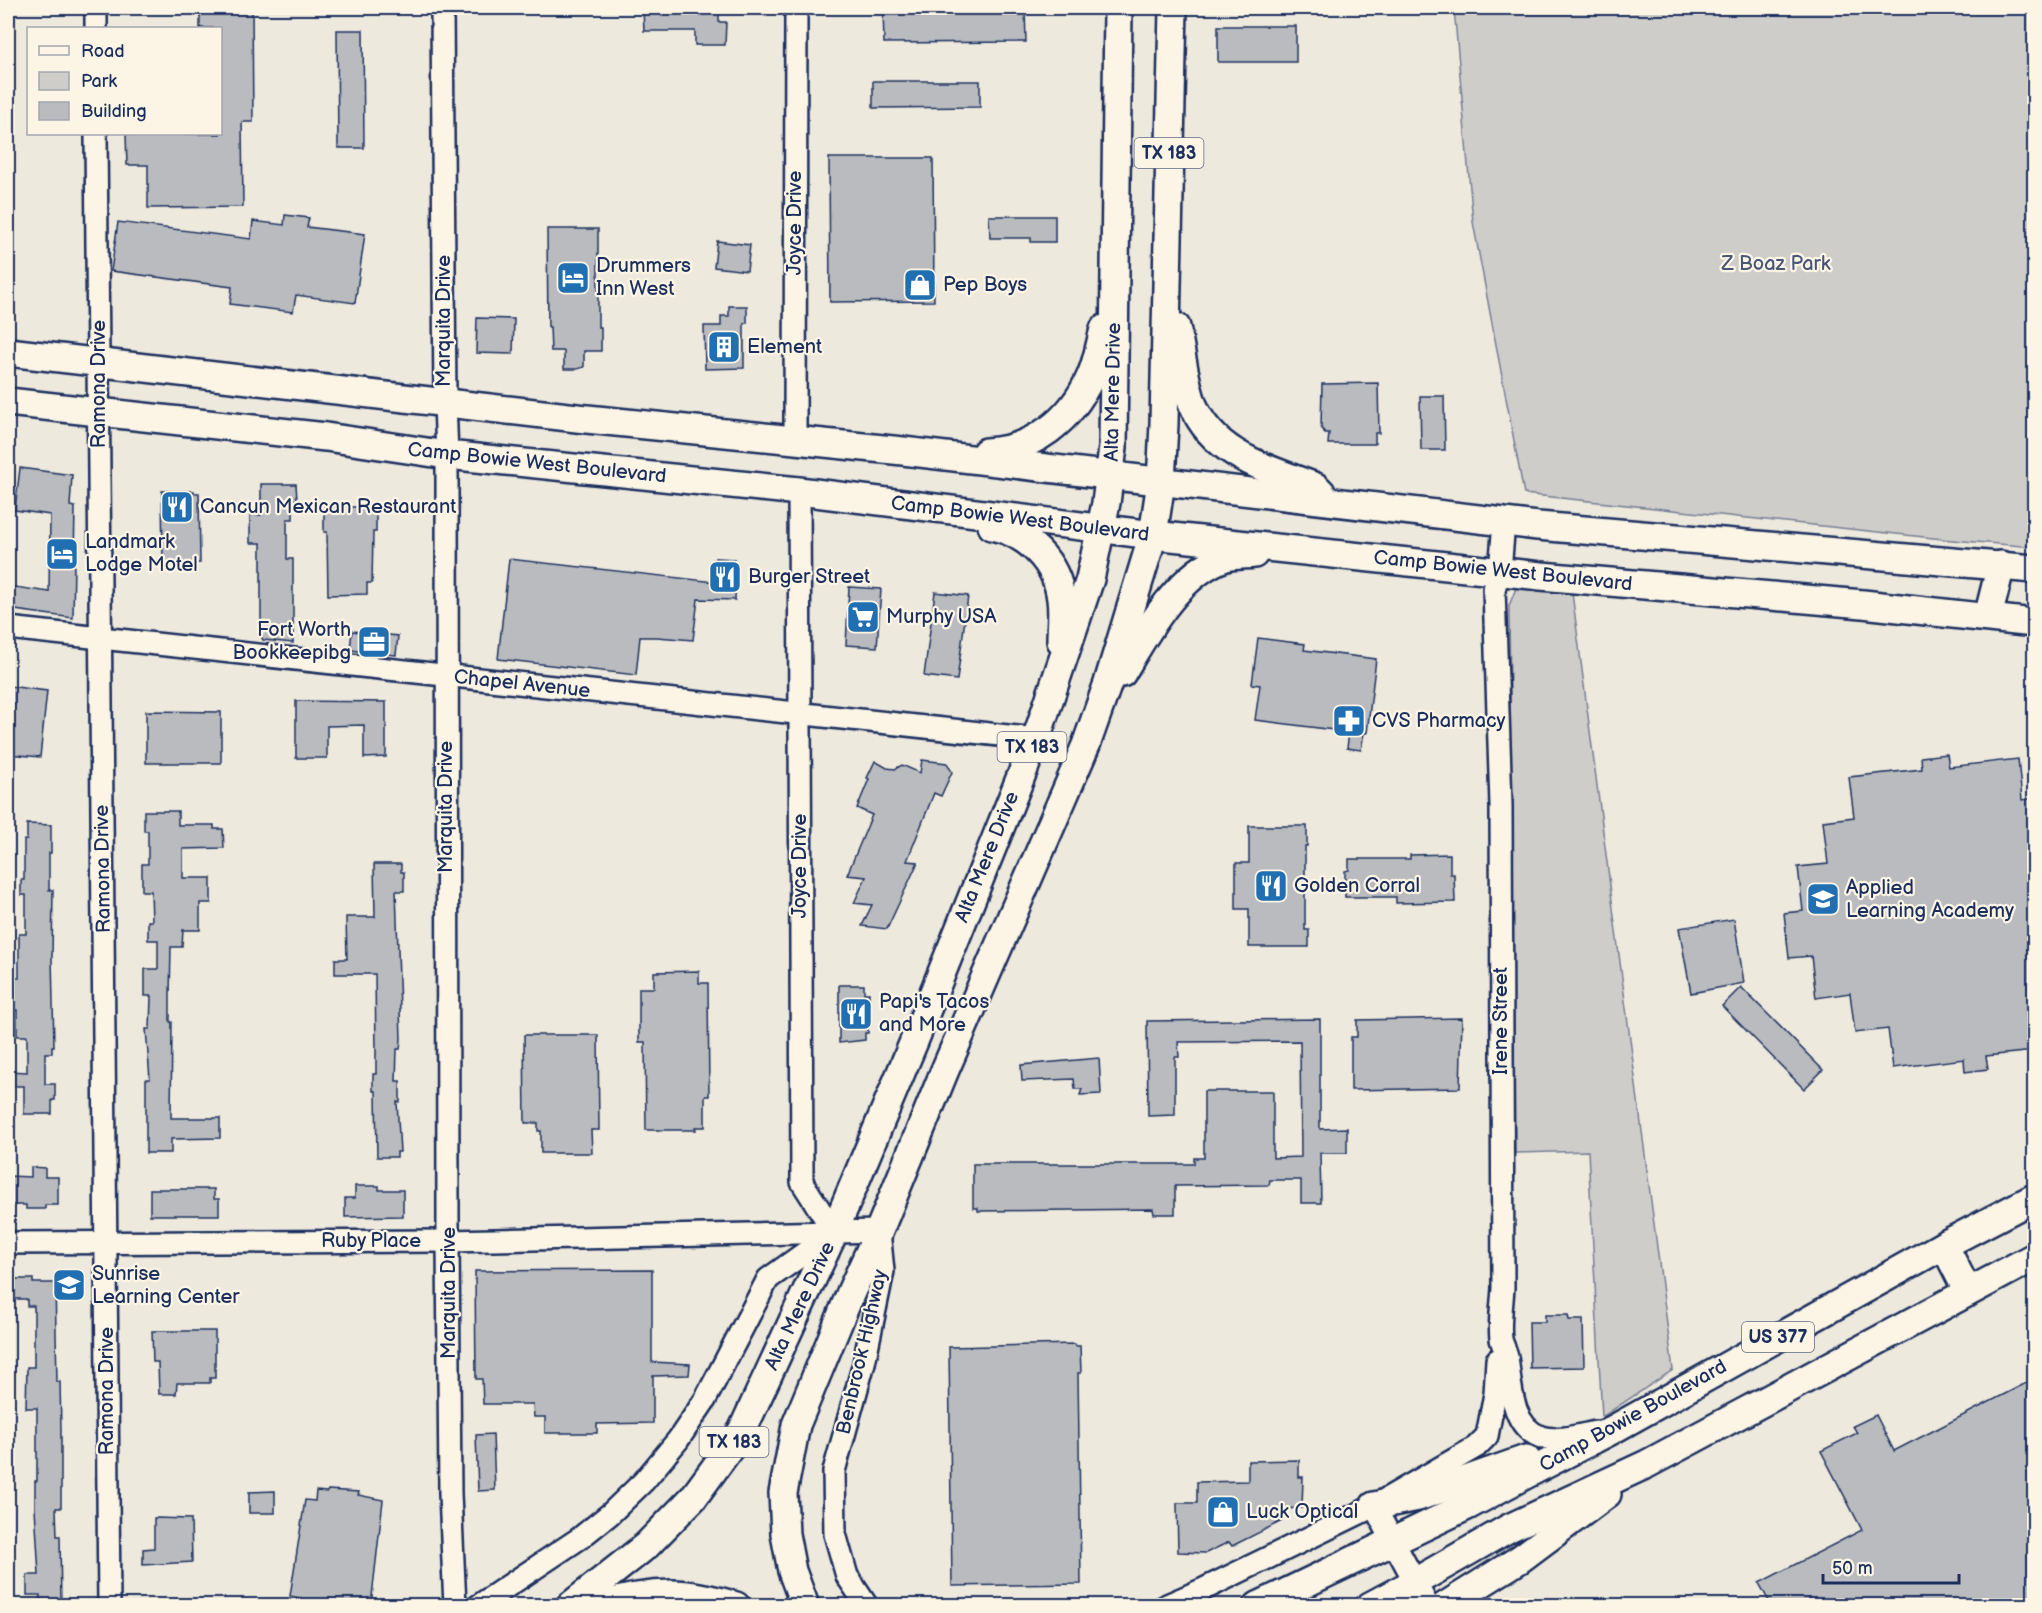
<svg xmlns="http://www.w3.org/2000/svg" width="2042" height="1613" font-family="'Balsamiq Sans',sans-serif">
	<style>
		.green { fill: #cfcdca; stroke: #757e94; stroke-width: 1.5 }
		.building { fill: #babbbe; stroke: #1b2f5e; stroke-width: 1.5 }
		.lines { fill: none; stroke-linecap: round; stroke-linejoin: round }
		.minor-casing { stroke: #1b2f5e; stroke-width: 26 }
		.major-casing { stroke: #1b2f5e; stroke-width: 32 }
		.minor { stroke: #fcf5e5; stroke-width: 21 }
		.major { stroke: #fcf5e5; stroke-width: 27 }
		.labels { text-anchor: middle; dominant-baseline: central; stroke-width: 4.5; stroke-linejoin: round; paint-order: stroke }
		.shield { fill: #fcf5e5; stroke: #5e6a86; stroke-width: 1.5 }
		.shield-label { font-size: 18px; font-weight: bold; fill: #1b2f5e }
		.street-label { font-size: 20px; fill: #1b2f5e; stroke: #fcf5e5 }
		.park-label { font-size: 20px; fill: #485679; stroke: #fcf5e5 }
		.poi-label { font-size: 20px; fill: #1b2f5e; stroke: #fcf5e5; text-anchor: start }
	</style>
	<rect width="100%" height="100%" fill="#eee9dd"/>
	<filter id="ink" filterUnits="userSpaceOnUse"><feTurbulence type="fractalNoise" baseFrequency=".0167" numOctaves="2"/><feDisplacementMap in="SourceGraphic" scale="12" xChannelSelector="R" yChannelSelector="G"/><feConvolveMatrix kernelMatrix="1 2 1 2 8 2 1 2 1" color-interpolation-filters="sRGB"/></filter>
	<g filter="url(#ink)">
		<g class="green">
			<path d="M1454 8H2034V547L1952 540 1524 494 1473 222Z"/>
			<path d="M1516 588 1572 593 1673 1370 1602 1417 1588 1151 1515 1153 1509 606Z"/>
		</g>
		<g class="building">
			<path d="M200 8H252L253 122H242L243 207 148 208V165H127L126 134H220V28H200Z"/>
			<path d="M643 8H719V22H726L725 45H695V31H644Z"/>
			<path d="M883 8H1025L1026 42 884 43Z"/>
			<rect x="1218" y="26" width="78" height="36"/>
			<path d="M337 30H363L364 148H338Z"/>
			<path d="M873 81H980V107L873 108Z"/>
			<path d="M829 158H933L934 301 830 302Z"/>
			<path d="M285 215 309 218 307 227 365 234 355 303 296 295 293 312 230 304 232 287 111 271 118 222 251 239 253 221 284 225Z"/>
			<path d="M989 216H1055V242H1031V238H990Z"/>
			<path d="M547 229H598V327H601V351H584V367L577 369H564V351H551L550 327H548Z"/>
			<path d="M717 241 750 245 747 271 714 267Z"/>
			<path d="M729 306H747V323H744V368L705 369 704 326H721V316H729Z"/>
			<path d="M477 318 514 319 513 354 476 353Z"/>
			<path d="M1378 383 1379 433H1375V444H1328L1329 433H1325L1321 428 1322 384Z"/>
			<path d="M1420 396H1444L1445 450H1421Z"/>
			<path d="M20 468 72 475 70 506 75 507 73 618 8 609V586L49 592 50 515 15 510Z"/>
			<path d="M261 484H296L297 500H293V519H287V559H293V643L263 640 261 636V543H250V515H261Z"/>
			<path d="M162 491H194V493H199L200 563 163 564Z"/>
			<path d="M324 507H368V510H376V532H373L372 583H367V594L328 595 327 532H324Z"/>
			<path d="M715 558 734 559 733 564H736L735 600 698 599 693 640 657 637H640L636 675 498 659 509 559 715 582Z"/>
			<path d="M849 587 881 589 877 647 846 645Z"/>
			<path d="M935 592 968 596 957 680 924 676Z"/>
			<path d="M352 631 398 636 396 655 350 650Z"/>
			<path d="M1258 638 1305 644 1304 650 1376 659 1367 733H1364L1361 750 1347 748 1349 732 1255 720 1260 685 1252 684Z"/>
			<path d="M8 686 47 691 40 757 8 754Z"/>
			<path d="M296 701 386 702V757L364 758V725L327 726V758H296Z"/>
			<path d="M146 711 221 712V763H146Z"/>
			<path d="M1947 754 1949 767 2018 759 2022 800 2034 798V1051L1986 1056 1988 1069 1965 1072 1964 1059 1893 1068 1888 1029 1855 1033 1850 993 1816 998 1811 956 1789 958 1784 913 1803 911 1798 867 1828 864 1823 821 1854 817 1849 777 1922 769 1921 757Z"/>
			<path d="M922 760 947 763 952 772 941 796 934 793 907 861 918 862 887 929 862 926 872 905 854 903 866 877 847 875 872 815 857 808 869 779 867 778 875 761 887 768 895 769 902 765 920 773Z"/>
			<path d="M144 811H178V825H214V829H223L224 848 183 849V878H211V903H200V930H183L182 947H171L170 996V1022H172L171 1118H220V1138L171 1139V1153H146V1079H150L146 1029H150L151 996H145V969H158V940H148V921H152L151 891H142V864H148V831H144Z"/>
			<path d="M27 824 51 825V853H49V890H53L52 958 54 1046H52V1053H45V1084H55V1100H52V1114H24V1086H8V1071L27 1072V1036H17V1010H8V982H13L14 978H19V934H26V895H21V880H24V840H27Z"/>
			<path d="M1249 826H1307V846H1305V930H1309V947H1249V909H1236V863H1249Z"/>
			<path d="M1450 854V874H1454L1455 902 1396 903V897H1345V871L1349 870V859H1410V855Z"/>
			<path d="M374 864H401V872H404V891H396L401 1039 400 1049H397L396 1081H400V1102H397L400 1152H397V1157H377L376 1091H373V1074H376V1051L375 974H335V959H347L346 917H375Z"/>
			<path d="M1734 919 1744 983 1691 993 1679 928Z"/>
			<path d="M699 971V983H708L709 1096H705V1127H695L696 1130H646L645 1042H639V988H654V972Z"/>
			<path d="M839 985H864V993H869L868 1033H865V1040L839 1043Z"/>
			<path d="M1741 987 1823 1070 1804 1089 1722 1006Z"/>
			<path d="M1462 1018 1460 1088 1351 1090V1037H1357V1020Z"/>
			<path d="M1320 1019V1129L1347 1128V1153H1320L1321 1203H1301V1180H1270L1269 1185 1175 1186V1214H1154L1153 1209 978 1211V1208H973V1164H1194V1158H1204V1091H1273V1158L1301 1157 1300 1041 1178 1042 1179 1057H1175V1115L1148 1116 1147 1021Z"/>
			<path d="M524 1035H598L599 1130H591L592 1153H541V1131H538V1123H525Z"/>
			<path d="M1099 1058 1101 1094 1080 1095 1082 1089H1075L1074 1079 1022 1081 1021 1065Z"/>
			<path d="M31 1167 45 1168V1177H58V1205H45V1209H26V1205H8V1176L31 1177Z"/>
			<path d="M355 1186H379V1190H403V1216L345 1217V1198H355Z"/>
			<path d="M150 1189H214V1199H219V1215H150Z"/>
			<path d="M652 1270V1362L690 1364 689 1375 653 1376V1423L597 1424V1433H545V1417H534L533 1404H483L482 1379H476L475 1271Z"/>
			<path d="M8 1279H33V1283H55L57 1382H60L61 1430V1508H56L57 1536H60L61 1605H40V1595H27V1575H39L35 1508V1481H37V1408H26L27 1367H34V1306H27V1299H8Z"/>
			<path d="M1545 1315H1568L1569 1320H1583L1584 1367 1530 1368 1529 1322H1545Z"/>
			<path d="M152 1331H215V1378H210V1383H177L176 1394H159L158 1362H153Z"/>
			<path d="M1075 1344 1076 1346H1080L1081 1373H1078L1081 1584 952 1586 949 1347Z"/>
			<path d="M2034 1379V1605H1771L1759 1583 1862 1530 1821 1451 1857 1433 1853 1426 1876 1415 1894 1451Z"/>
			<path d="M493 1434 495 1490 478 1491 476 1435Z"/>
			<path d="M1299 1460V1477H1303L1302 1508 1282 1509V1521L1232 1546 1229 1542 1206 1553 1178 1552 1177 1503H1197V1482L1248 1481V1461Z"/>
			<path d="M328 1490 359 1492 358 1495 383 1500 371 1605H300L301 1598 290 1596 305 1500 315 1501 316 1491 327 1492Z"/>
			<path d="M275 1491V1513H249V1492Z"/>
			<path d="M154 1518 191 1519 192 1562 143 1565V1549L154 1548Z"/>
		</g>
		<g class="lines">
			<defs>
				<g id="minor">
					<path d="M96 8V28"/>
					<path d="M442 8 445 403 447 455 448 1241 450 1494 455 1606"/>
					<path d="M96 134 109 1606"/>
					<path d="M795 439 796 8"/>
					<path d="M799 491 802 1182 834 1232"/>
					<path d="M1504 522 1500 571 1494 589 1501 805 1503 1288C1502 1304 1499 1323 1501 1339 1502 1345 1506 1350 1507 1357 1511 1383 1510 1426 1541 1437 1558 1442 1580 1435 1596 1432"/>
					<path d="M8 628 1036 739"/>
					<path d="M8 1243 448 1241 879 1231 883 1271 864 1363 834 1471 835 1534 847 1576 867 1606"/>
					<path d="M1374 1506 1428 1606"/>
					<path d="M478 1606 580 1538 610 1514 644 1481 678 1440 705 1400 768 1279 834 1232"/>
					<path d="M1165 1606 1202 1590 1374 1506 1476 1447 1487 1436 1495 1394 1497 1360"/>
				</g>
				<g id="major">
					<path d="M1176 327C1181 349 1185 385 1193 405 1214 456 1269 469 1316 487L1321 492"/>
					<path d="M8 352 577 418 903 451 1538 526 2034 569"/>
					<path d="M8 402 326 437 447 455 799 491 1153 535 1541 576 1863 604 2034 623"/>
					<path d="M986 452C1033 450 1071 420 1090 378 1097 363 1100 345 1104 329"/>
					<path d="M992 526C1027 533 1057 562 1061 599 1063 613 1061 628 1061 641"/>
					<path d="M1988 617 2001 565"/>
					<path d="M1122 673C1145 634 1179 572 1226 557 1234 555 1245 555 1254 554"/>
					<path d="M1944 1245 1968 1292"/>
					<path d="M1374 1506 1418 1497 1526 1459"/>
					<path d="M570 1606 647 1545 693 1498 742 1431 834 1232 915 1039 1036 739 1090 579 1106 503 1113 447 1118 8"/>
					<path d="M599 1606C622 1599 647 1594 672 1594 693 1594 716 1600 736 1606"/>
					<path d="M805 1606 792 1571 785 1534 783 1493 796 1425 851 1292 879 1231 945 1070 1086 745 1108 683 1153 535 1161 482 1164 424 1173 8"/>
					<path d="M1258 1606 1469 1505 1525 1475 1612 1430 1944 1245 2034 1198"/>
					<path d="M1370 1606 1415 1582 1509 1528 1647 1464 2034 1257"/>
					<path d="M1445 1606 1520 1559 1607 1494"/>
				</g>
			</defs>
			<use href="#minor" class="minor-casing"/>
			<use href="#major" class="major-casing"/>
			<use href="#minor" class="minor"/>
			<use href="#major" class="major"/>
		</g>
	</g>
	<defs>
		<symbol id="hotel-square" viewBox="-11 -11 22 22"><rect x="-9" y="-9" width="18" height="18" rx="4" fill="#1f6fb2" stroke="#fcf5e5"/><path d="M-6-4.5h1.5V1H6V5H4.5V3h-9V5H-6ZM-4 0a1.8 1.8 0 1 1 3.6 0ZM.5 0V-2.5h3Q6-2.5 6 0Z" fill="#fff"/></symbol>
		<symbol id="shop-square" viewBox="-11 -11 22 22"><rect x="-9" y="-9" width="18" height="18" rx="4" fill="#1f6fb2" stroke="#fcf5e5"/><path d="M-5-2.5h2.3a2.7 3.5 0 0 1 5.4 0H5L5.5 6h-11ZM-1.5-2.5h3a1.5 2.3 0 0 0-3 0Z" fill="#fff"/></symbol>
		<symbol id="building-square" viewBox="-11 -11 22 22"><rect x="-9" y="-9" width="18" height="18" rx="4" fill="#1f6fb2" stroke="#fcf5e5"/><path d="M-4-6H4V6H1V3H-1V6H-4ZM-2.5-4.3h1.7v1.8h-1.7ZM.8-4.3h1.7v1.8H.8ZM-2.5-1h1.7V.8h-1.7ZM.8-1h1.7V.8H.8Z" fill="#fff"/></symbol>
		<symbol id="restaurant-square" viewBox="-11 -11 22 22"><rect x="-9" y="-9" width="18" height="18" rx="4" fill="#1f6fb2" stroke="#fcf5e5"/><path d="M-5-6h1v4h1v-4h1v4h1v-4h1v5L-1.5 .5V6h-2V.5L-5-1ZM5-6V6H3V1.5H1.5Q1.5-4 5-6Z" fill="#fff"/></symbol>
		<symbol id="supermarket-square" viewBox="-11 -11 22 22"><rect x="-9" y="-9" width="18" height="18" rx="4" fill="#1f6fb2" stroke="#fcf5e5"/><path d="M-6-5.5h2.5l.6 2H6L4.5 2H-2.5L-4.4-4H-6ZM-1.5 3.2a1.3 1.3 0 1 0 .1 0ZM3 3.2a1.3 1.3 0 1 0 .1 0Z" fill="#fff"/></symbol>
		<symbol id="office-square" viewBox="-11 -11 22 22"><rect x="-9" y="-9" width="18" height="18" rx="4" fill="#1f6fb2" stroke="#fcf5e5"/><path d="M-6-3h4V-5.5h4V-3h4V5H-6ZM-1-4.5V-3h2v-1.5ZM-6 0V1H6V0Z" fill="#fff"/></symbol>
		<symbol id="pharmacy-square" viewBox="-11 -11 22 22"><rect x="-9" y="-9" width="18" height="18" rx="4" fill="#1f6fb2" stroke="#fcf5e5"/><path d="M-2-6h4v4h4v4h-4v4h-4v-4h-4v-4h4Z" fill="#fff"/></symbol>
		<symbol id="school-square" viewBox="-11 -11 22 22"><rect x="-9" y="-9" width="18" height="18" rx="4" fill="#1f6fb2" stroke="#fcf5e5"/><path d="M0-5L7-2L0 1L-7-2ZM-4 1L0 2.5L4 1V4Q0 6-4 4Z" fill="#fff"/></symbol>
	</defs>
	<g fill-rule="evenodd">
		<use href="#hotel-square" x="554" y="259" width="38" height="38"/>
		<use href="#shop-square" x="901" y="266" width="38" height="38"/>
		<use href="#building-square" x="705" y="328" width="38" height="38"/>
		<use href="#restaurant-square" x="158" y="488" width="38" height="38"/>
		<use href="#hotel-square" x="43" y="535" width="38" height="38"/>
		<use href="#restaurant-square" x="706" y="558" width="38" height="38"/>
		<use href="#supermarket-square" x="844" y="598" width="38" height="38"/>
		<use href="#office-square" x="355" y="623" width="38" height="38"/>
		<use href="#pharmacy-square" x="1330" y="702" width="38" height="38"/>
		<use href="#restaurant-square" x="1252" y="867" width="38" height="38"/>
		<use href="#school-square" x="1804" y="880" width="38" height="38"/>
		<use href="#restaurant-square" x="837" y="995" width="38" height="38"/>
		<use href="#school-square" x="50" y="1266" width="38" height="38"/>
		<use href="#shop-square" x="1204" y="1493" width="38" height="38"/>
	</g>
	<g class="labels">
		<g class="shield">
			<rect x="1134.5" y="138" width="69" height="30" rx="4.5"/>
			<rect x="997.5" y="732" width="69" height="30" rx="4.5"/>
			<rect x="1742" y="1322" width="72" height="30" rx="4.5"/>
			<rect x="699.5" y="1427" width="69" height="30" rx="4.5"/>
		</g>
		<g class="shield-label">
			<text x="1169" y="153">TX 183</text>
			<text x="1032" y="747">TX 183</text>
			<text x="1778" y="1337">US 377</text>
			<text x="734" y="1442">TX 183</text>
		</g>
		<g class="street-label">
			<text transform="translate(795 223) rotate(-90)">Joyce Drive</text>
			<text transform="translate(444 321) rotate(-90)">Marquita Drive</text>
			<text transform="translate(99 384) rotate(-90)">Ramona Drive</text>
			<text transform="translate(1113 392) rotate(-89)">Alta Mere Drive</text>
			<text transform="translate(537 463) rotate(6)">Camp Bowie West Boulevard</text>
			<text transform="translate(1020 519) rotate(7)">Camp Bowie West Boulevard</text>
			<text transform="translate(1503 571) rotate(6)">Camp Bowie West Boulevard</text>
			<text transform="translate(522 684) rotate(6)">Chapel Avenue</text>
			<text transform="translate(446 807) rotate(-90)">Marquita Drive</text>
			<text transform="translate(987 857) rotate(-68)">Alta Mere Drive</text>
			<text transform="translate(800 866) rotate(-90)">Joyce Drive</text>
			<text transform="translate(103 869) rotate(-91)">Ramona Drive</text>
			<text transform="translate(1501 1021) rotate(-90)">Irene Street</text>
			<text x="371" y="1241">Ruby Place</text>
			<text transform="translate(449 1293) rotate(-90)">Marquita Drive</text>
			<text transform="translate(800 1306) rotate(-65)">Alta Mere Drive</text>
			<text transform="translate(862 1352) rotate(-77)">Benbrook Highway</text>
			<text transform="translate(107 1391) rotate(-90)">Ramona Drive</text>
			<text transform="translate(1633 1416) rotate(-29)">Camp Bowie Boulevard</text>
		</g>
		<g class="park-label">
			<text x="1776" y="264">Z Boaz Park</text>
		</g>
		<g class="poi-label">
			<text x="596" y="266">Drummers<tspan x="596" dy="23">Inn West</tspan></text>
			<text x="943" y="285">Pep Boys</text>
			<text x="747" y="347">Element</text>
			<text x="200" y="507">Cancun Mexican Restaurant</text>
			<text x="85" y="542">Landmark<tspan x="85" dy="23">Lodge Motel</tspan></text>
			<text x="748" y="577">Burger Street</text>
			<text x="886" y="617">Murphy USA</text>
			<text x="351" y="630" text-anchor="end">Fort Worth<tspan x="351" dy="23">Bookkeepibg</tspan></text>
			<text x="1372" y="721">CVS Pharmacy</text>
			<text x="1294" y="886">Golden Corral</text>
			<text x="1846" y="888">Applied<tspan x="1846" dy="23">Learning Academy</tspan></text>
			<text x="879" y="1002">Papi's Tacos<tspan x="879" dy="23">and More</tspan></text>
			<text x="92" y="1274">Sunrise<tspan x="92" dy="23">Learning Center</tspan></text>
			<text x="1246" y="1512">Luck Optical</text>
		</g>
	</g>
	<rect width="2042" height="1613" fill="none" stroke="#fcf5e5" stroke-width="30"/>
	<rect x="15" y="15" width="2012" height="1583" fill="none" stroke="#1b2f5e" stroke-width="2" filter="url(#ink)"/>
	<rect x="27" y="27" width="195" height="108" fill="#fcf5e5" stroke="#a2a6af" stroke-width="1.5"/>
	<rect x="39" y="46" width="30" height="9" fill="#fcf5e5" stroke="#a2a6af" stroke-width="1.5"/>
	<text x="81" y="57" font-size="18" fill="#1b2f5e">Road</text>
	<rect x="39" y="72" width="30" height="18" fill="#cfcdca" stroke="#a2a6af" stroke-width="1.5"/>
	<text x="81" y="87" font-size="18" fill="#1b2f5e">Park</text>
	<rect x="39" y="102" width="30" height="18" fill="#babbbe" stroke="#a2a6af" stroke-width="1.5"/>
	<text x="81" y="117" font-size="18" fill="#1b2f5e">Building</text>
	<path d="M1823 1574v9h136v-9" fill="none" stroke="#1b2f5e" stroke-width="3"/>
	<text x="1832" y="1574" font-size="18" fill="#1b2f5e" stroke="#fcf5e5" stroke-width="4.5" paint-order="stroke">50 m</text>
</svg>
